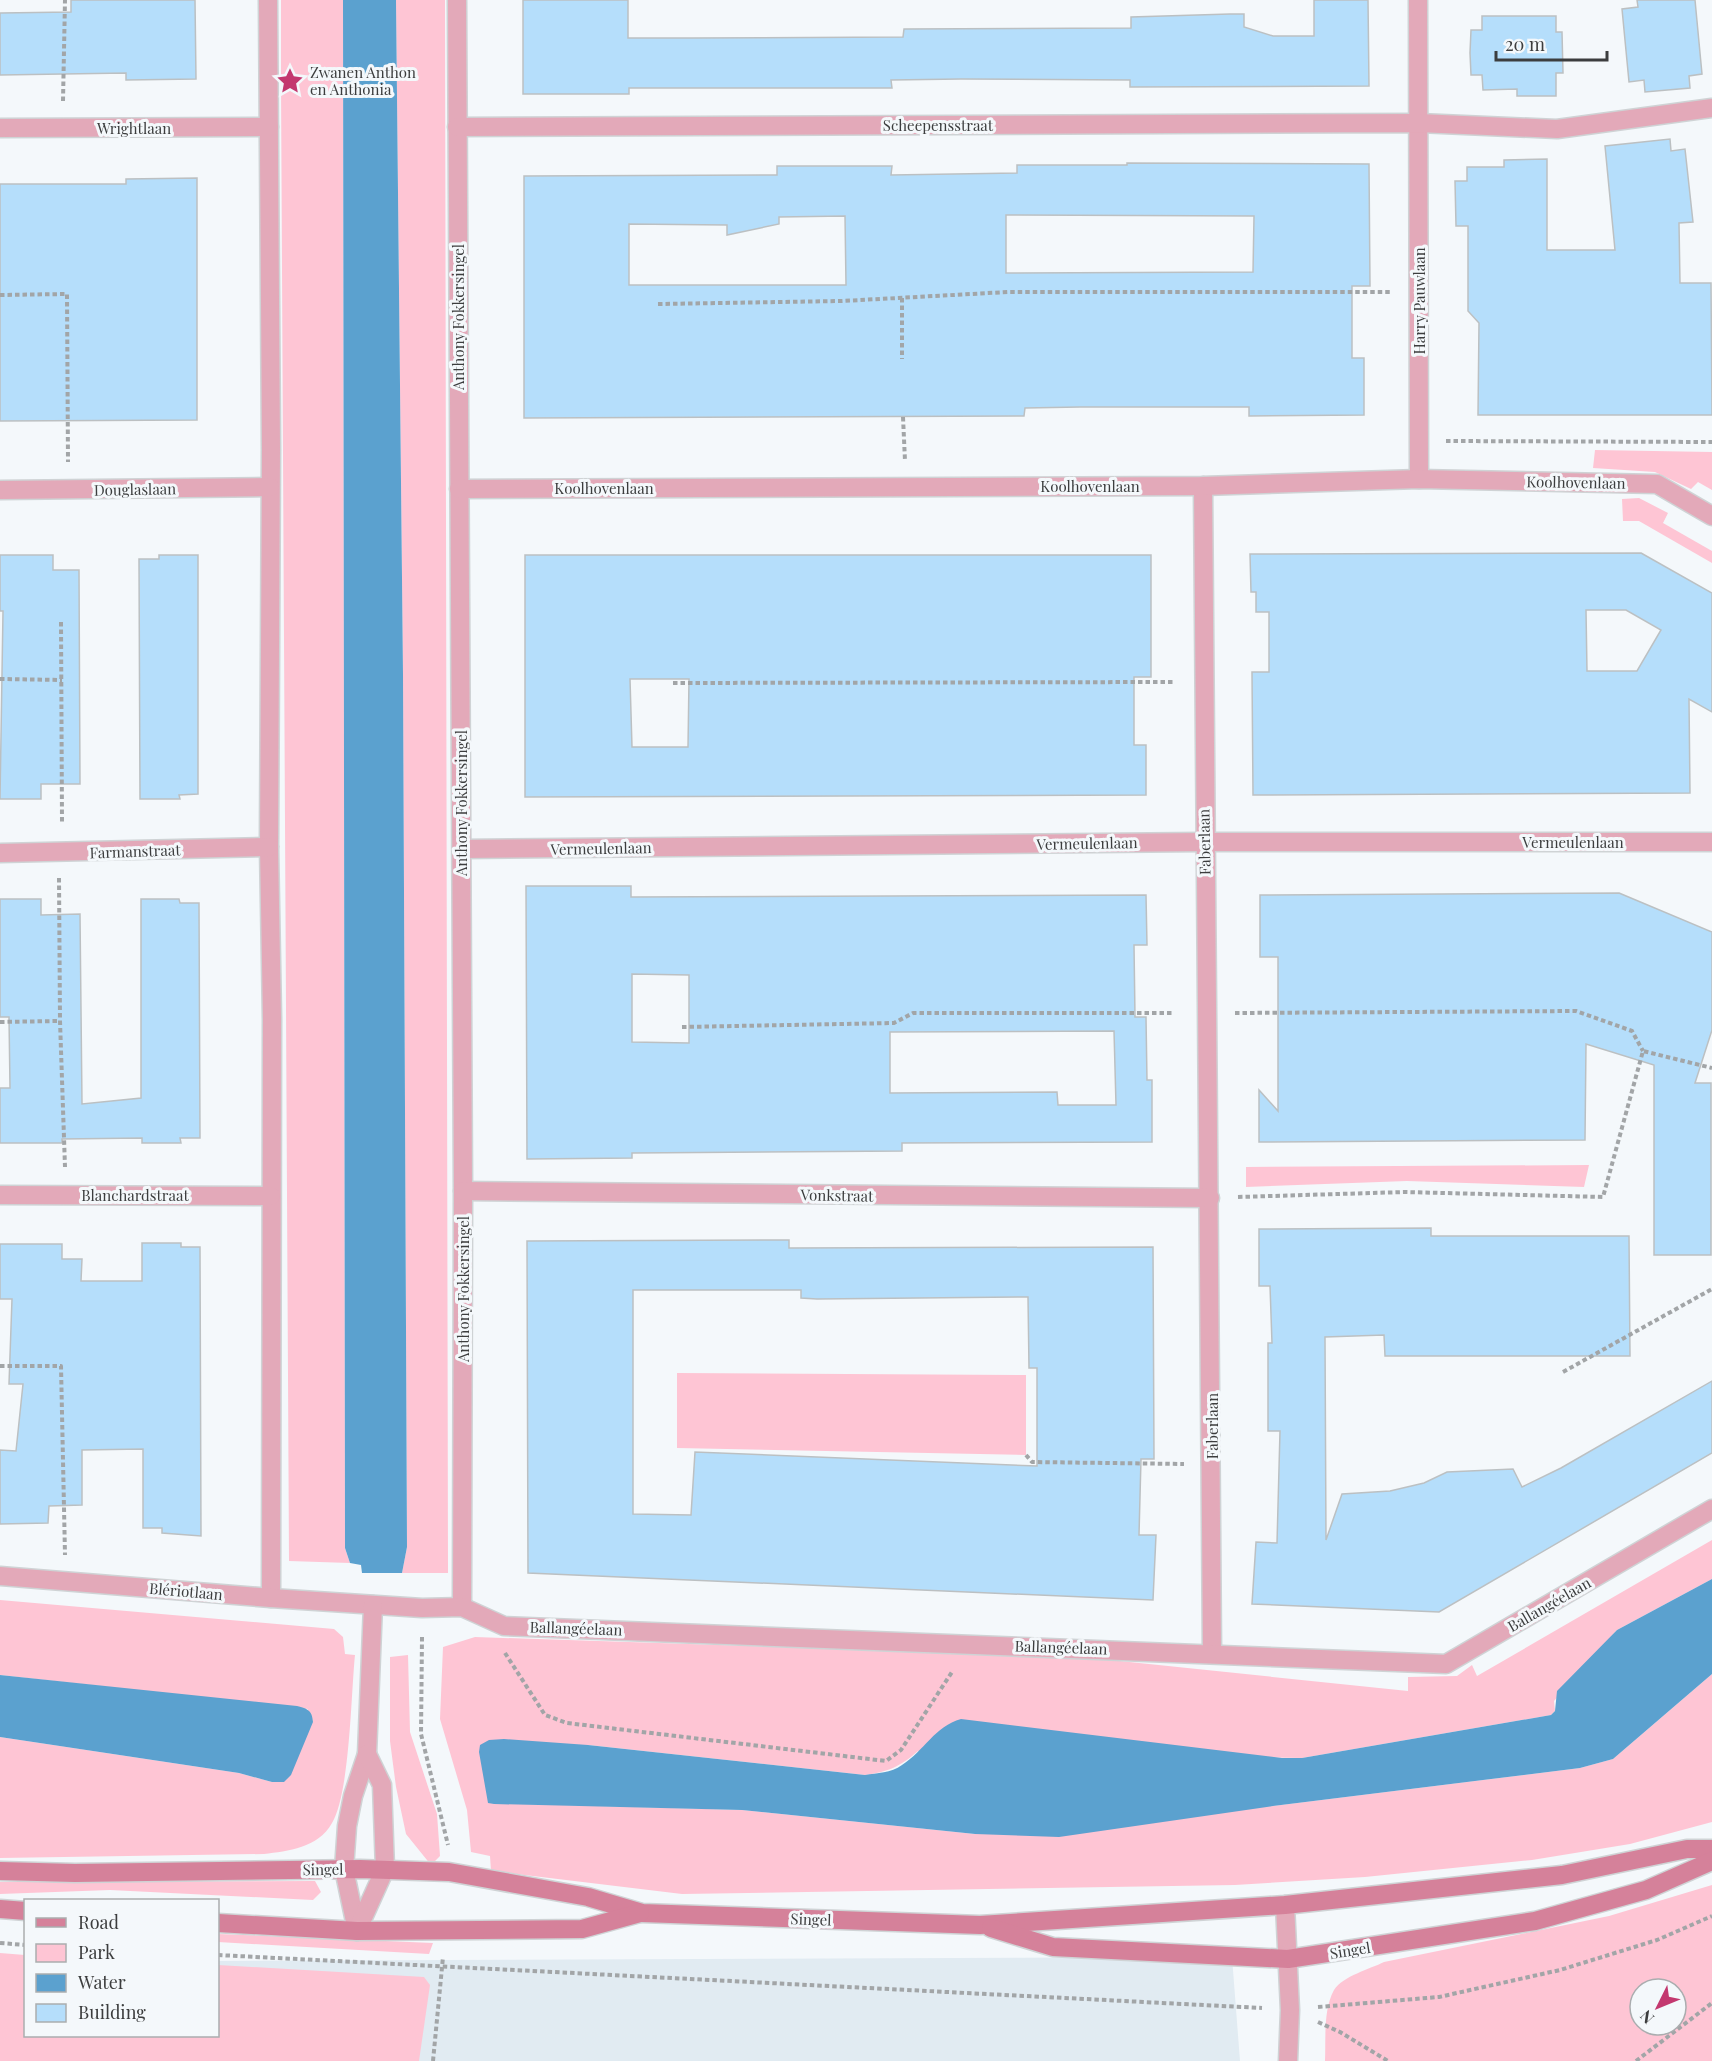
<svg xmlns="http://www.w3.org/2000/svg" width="1712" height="2061" font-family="'Playfair Display',serif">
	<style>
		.built { fill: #e1ebf2 }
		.green { fill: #fec5d4; fill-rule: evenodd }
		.water { fill: #5ba1cf }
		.building { fill: #b5defb; stroke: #bcc0c2; stroke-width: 1.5; fill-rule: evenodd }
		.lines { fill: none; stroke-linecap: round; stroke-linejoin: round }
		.minor-casing { stroke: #cfd3d5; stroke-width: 21 }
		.secondary-casing { stroke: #cfd3d5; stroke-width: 21 }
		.path { stroke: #a2a5a7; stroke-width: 4; stroke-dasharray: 4.5 3; stroke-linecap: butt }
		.minor { stroke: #e3a9b9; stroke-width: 18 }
		.secondary { stroke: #d5819a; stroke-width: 18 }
		.labels { text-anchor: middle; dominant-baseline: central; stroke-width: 6; stroke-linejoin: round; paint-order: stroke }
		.poi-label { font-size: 15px; fill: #3c3d3e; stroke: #f4f8fb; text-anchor: start }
		.street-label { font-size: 15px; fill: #3c3d3e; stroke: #f4f8fb }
	</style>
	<rect width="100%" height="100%" fill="#f4f8fb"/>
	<path class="built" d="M1232 1957 1240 2061H0V1962L26 2036H218V1961Z"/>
	<g class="green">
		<path d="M281 0H343L345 1548 350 1563 289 1561 281 86 295 87 296 76 281 75Z"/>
		<path d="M396 0H445L448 1573H402L407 1547 403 674Z"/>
		<path d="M1595 450 1712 452V490L1698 482 1691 489 1655 472 1593 468Z"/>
		<path d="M1639 498 1668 513 1663 523 1712 551V563L1639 521H1623L1622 499Z"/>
		<path d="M1589 1165 1584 1187 1407 1181 1246 1187V1167Z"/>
		<path d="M677 1373 1026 1375V1455L677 1448Z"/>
		<path d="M1712 1540V1579L1617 1630 1554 1701 1555 1711 1551 1715 1302 1758 918 1751C900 1767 887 1772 865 1775L588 1745 488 1803 742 1810 975 1834 1273 1806 1580 1768 1613 1759 1712 1674V1822L1630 1844 1532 1860 1365 1877 1235 1885 682 1894 491 1871 490 1856 471 1852 467 1810 440 1719 443 1647 475 1637 1081 1657 1408 1691V1677L1457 1676 1472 1665 1477 1676Z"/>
		<path d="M0 1600 334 1629 343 1637 345 1654 355 1655C351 1693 350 1793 332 1823 318 1848 288 1851 264 1854L0 1858V1737L239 1773 272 1782 308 1709 0 1675Z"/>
		<path d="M408 1655 410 1732 437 1814 440 1856 431 1865 406 1834 396 1787 390 1741V1657Z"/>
		<path d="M315 1881 321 1892 313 1900 110 1890 0 1894V1882Z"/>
		<path d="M1712 1885V2061H1325C1326 2039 1323 2010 1334 1990 1343 1976 1370 1969 1384 1962L1609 1916ZM1640 1989H1676V2025H1640Z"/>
		<path d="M218 1934 433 1943 429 1954 218 1942Z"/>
		<path d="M0 1953 25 1955 26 2036H218V1965L424 1977 430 1985 419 2061H0Z"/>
	</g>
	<g class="water">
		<path d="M343 0H396L403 674 407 1547 402 1573H362L361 1565 350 1563 345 1548Z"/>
		<path d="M1712 1579V1674L1613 1759 1580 1768 1273 1806 1059 1837 975 1834 742 1810 494 1804 488 1803 479 1752 480 1745 489 1740 504 1739 588 1745 865 1775C877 1773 891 1773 902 1765 924 1751 935 1726 961 1719L1282 1758H1302L1551 1715 1555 1711 1557 1691 1617 1630Z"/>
		<path d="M0 1675 297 1706C308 1709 312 1710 313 1722L291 1775 284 1782H272L239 1773 0 1737Z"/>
	</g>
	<g class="building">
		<path d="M71 0H195L196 79 126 80V73L0 75V13L71 12Z"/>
		<path d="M523 0H628V38H692L903 37 904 29 1131 28V17L1230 14H1244V27L1273 36H1314V0H1368L1369 86 1130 87V80L961 79 891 80 892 88H629V94H523Z"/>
		<path d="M1637 0H1695L1702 74 1689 76 1690 88 1645 92 1644 80 1629 82 1622 9 1638 7Z"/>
		<path d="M1482 16H1556V32H1562L1563 73H1556V96H1517V89L1483 90 1482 75H1471L1470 53 1471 30H1482Z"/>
		<path d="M1670 139 1671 151 1685 149 1693 222 1679 223 1680 283H1711L1712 415H1478L1479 323 1468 311V226H1456L1455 181H1467V167H1504V160L1547 159V250H1615L1605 146Z"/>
		<path d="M1127 163 1369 164 1370 286H1352V358H1364V415L1249 416V407H1080L1025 408 1024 416 524 418V176L777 175V166H892L891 175 1017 173V165H1127ZM1006 215 1254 216 1253 272 1006 273ZM845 216 846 285H629V224L727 225V235L779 224V217Z"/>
		<path d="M197 178V420L0 421V184H126V179Z"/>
		<path d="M1641 553 1712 593V712L1689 699 1690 793 1253 795 1252 672H1269V612H1256V592H1251L1250 554ZM1586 610H1626L1661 630 1637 671H1587Z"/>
		<path d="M0 555H53V570H79L80 784H41V799H0L3 611H0Z"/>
		<path d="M159 555H198V794L179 795 180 799H140L139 559H159Z"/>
		<path d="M525 555H1151V677H1134V745H1146V795L525 797ZM630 679H689L688 747H632Z"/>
		<path d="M526 886H631V897L1146 895 1147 945H1134L1135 1017H1146L1147 1080H1152V1142L902 1143V1151L632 1153V1158L527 1159ZM632 974 689 975V1043L632 1042ZM1114 1031 1116 1105H1058L1057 1092 890 1093V1032Z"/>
		<path d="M1619 893 1712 932V1030L1695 1083H1711V1255H1654V1065L1586 1044 1585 1140 1259 1142V1090L1278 1111V957H1260V895Z"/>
		<path d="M0 899H41V915L80 914 82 1104 141 1098V899H179L180 903H199L200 1138H180L181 1143H142V1138L62 1139V1143H0V1088H10L9 1017H0Z"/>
		<path d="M1431 1228V1236H1629L1630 1356H1385L1384 1335 1325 1337 1326 1540 1342 1494 1390 1491 1424 1483 1447 1472 1513 1469 1522 1487 1561 1468 1712 1381V1453L1439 1612 1252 1604 1256 1542 1277 1543 1280 1431H1268V1343H1272L1270 1286H1259V1229Z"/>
		<path d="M789 1240V1248L1153 1247 1154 1459H1141L1139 1535H1156L1153 1600 528 1573 527 1241ZM633 1290H801V1298L817 1299 1028 1297 1029 1368H1037V1466L695 1452 691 1515 633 1514Z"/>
		<path d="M142 1243H181V1247H200L201 1536 162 1533V1528H143V1449L82 1450V1505L49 1506 48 1523 0 1524V1450L16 1451 23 1384H9L12 1299H0V1244H62V1259H82L81 1281H142Z"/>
	</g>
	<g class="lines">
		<defs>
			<g id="minor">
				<path d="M268 0 271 449 269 847 272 1019 271 1598"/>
				<path d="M457 0 463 1191 462 1607"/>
				<path d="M1418 0 1419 479"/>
				<path d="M457 127 1419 123 1557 129 1712 108"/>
				<path d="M0 128 269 127"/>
				<path d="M1203 486C1203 875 1212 1264 1212 1653"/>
				<path d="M459 489 1203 486 1419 479 1657 484 1712 516"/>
				<path d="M0 490 270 487"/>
				<path d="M462 849 1203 842H1712"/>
				<path d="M0 853 269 847"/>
				<path d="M463 1191 1210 1198"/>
				<path d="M0 1195 271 1196"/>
				<path d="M0 1576 271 1598 422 1608 462 1607 504 1626 1446 1664 1712 1509"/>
				<path d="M1285 1905 1290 2010 1288 2061"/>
				<path d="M357 1931 344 1869 347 1826 353 1796 367 1754 373 1605"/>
				<path d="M357 1931 385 1869 382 1785 367 1754"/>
			</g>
			<g id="secondary">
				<path d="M0 1871 75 1873 360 1869 449 1872 588 1897 642 1913 980 1925 1285 1905 1562 1875 1687 1849H1712"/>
				<path d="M0 1909 26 1911"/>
				<path d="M218 1923 357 1931 582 1929 640 1913"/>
				<path d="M991 1928 1053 1947 1288 1959 1535 1921 1646 1890 1712 1861"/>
			</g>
		</defs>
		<use href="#minor" class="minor-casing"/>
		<use href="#secondary" class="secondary-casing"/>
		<g class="path">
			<path d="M63 101 65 0"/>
			<path d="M0 295 67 294 68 462"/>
			<path d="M902 298V359"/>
			<path d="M658 304 842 301 1008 292H1391"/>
			<path d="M903 417 905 461"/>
			<path d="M1446 441 1712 442"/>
			<path d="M61 622 62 822"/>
			<path d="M0 679 62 680"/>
			<path d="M673 683 1175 682"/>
			<path d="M59 878 60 1021 65 1167"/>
			<path d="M1235 1013 1576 1011 1632 1031 1643 1051"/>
			<path d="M0 1022 59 1021"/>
			<path d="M682 1027 894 1023 913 1013H1174"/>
			<path d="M1238 1197 1405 1192 1603 1197 1643 1051 1712 1068"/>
			<path d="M0 1366H61L65 1555"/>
			<path d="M1563 1372 1712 1289"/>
			<path d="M1026 1455 1032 1462 1184 1464"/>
			<path d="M422 1637 421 1734 448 1845"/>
			<path d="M505 1653 545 1715 567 1723 886 1761 901 1750 952 1672"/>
			<path d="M0 1943 26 1945"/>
			<path d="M218 1955 1262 2008"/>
			<path d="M1318 2007 1439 1997 1560 1970 1657 1940 1712 1916"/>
			<path d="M1318 2022 1340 2032 1388 2061"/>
			<path d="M433 2061 443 1957"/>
			<path d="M1636 2061 1712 2003"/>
		</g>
		<use href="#minor" class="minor"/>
		<use href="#secondary" class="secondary"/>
	</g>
	<defs>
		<symbol id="sight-bare" viewBox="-9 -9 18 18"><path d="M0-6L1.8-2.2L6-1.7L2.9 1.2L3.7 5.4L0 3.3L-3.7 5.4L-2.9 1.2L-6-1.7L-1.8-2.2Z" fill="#c3386f" stroke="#f4f8fb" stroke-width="2.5" paint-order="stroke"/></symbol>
	</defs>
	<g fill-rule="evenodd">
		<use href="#sight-bare" x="271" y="62" width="38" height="38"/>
	</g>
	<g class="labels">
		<g class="poi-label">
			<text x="310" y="72">Zwanen Anthon<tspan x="310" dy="17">en Anthonia</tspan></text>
		</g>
		<g class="street-label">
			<text x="938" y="125">Scheepensstraat</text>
			<text x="134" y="128">Wrightlaan</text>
			<text transform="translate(1419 301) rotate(-90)">Harry Pauwlaan</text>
			<text transform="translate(458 317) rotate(-90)">Anthony Fokkersingel</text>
			<text transform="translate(1576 482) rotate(1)">Koolhovenlaan</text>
			<text x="1090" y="486">Koolhovenlaan</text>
			<text x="604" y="488">Koolhovenlaan</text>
			<text transform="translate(135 489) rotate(-1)">Douglaslaan</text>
			<text transform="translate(461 803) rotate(-90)">Anthony Fokkersingel</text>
			<text transform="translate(1204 842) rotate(-91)">Faberlaan</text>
			<text x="1573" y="842">Vermeulenlaan</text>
			<text transform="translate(1087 843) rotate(-1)">Vermeulenlaan</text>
			<text transform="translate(601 848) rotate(-1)">Vermeulenlaan</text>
			<text transform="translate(135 851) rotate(-2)">Farmanstraat</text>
			<text x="135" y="1195">Blanchardstraat</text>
			<text transform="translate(837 1195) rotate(1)">Vonkstraat</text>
			<text transform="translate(463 1289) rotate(-90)">Anthony Fokkersingel</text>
			<text transform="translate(1212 1426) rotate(-90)">Faberlaan</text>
			<text transform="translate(186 1591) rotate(5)">Blériotlaan</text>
			<text transform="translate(1549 1604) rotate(-30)">Ballangéelaan</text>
			<text transform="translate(576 1628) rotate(2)">Ballangéelaan</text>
			<text transform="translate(1061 1647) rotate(2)">Ballangéelaan</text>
			<text transform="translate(323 1869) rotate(-1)">Singel</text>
			<text transform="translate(811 1919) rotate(2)">Singel</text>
			<text transform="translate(1350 1950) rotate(-9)">Singel</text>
		</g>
	</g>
	<rect x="24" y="1899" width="195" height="138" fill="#f4f8fb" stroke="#aaadaf" stroke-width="1.5"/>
	<rect x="36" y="1918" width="30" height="9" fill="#d5819a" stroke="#aaadaf" stroke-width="1.5"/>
	<text x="78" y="1929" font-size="18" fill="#3c3d3e">Road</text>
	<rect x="36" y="1944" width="30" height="18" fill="#fec5d4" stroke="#aaadaf" stroke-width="1.5"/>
	<text x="78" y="1959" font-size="18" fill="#3c3d3e">Park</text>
	<rect x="36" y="1974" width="30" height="18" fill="#5ba1cf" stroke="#aaadaf" stroke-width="1.5"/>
	<text x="78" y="1989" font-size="18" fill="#3c3d3e">Water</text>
	<rect x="36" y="2004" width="30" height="18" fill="#b5defb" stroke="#aaadaf" stroke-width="1.5"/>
	<text x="78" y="2019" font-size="18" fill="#3c3d3e">Building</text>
	<g transform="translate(1658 2007) rotate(227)"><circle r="28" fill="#f4f8fb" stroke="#aaadaf" stroke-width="1.5"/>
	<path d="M0-4.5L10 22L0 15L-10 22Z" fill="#c3386f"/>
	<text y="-9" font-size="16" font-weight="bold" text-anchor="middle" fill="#3c3d3e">N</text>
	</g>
	<path d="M1496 51v9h111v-9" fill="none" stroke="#3c3d3e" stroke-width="3"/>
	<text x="1505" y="51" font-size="18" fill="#3c3d3e" stroke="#f4f8fb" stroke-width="4.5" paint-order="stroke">20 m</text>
</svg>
